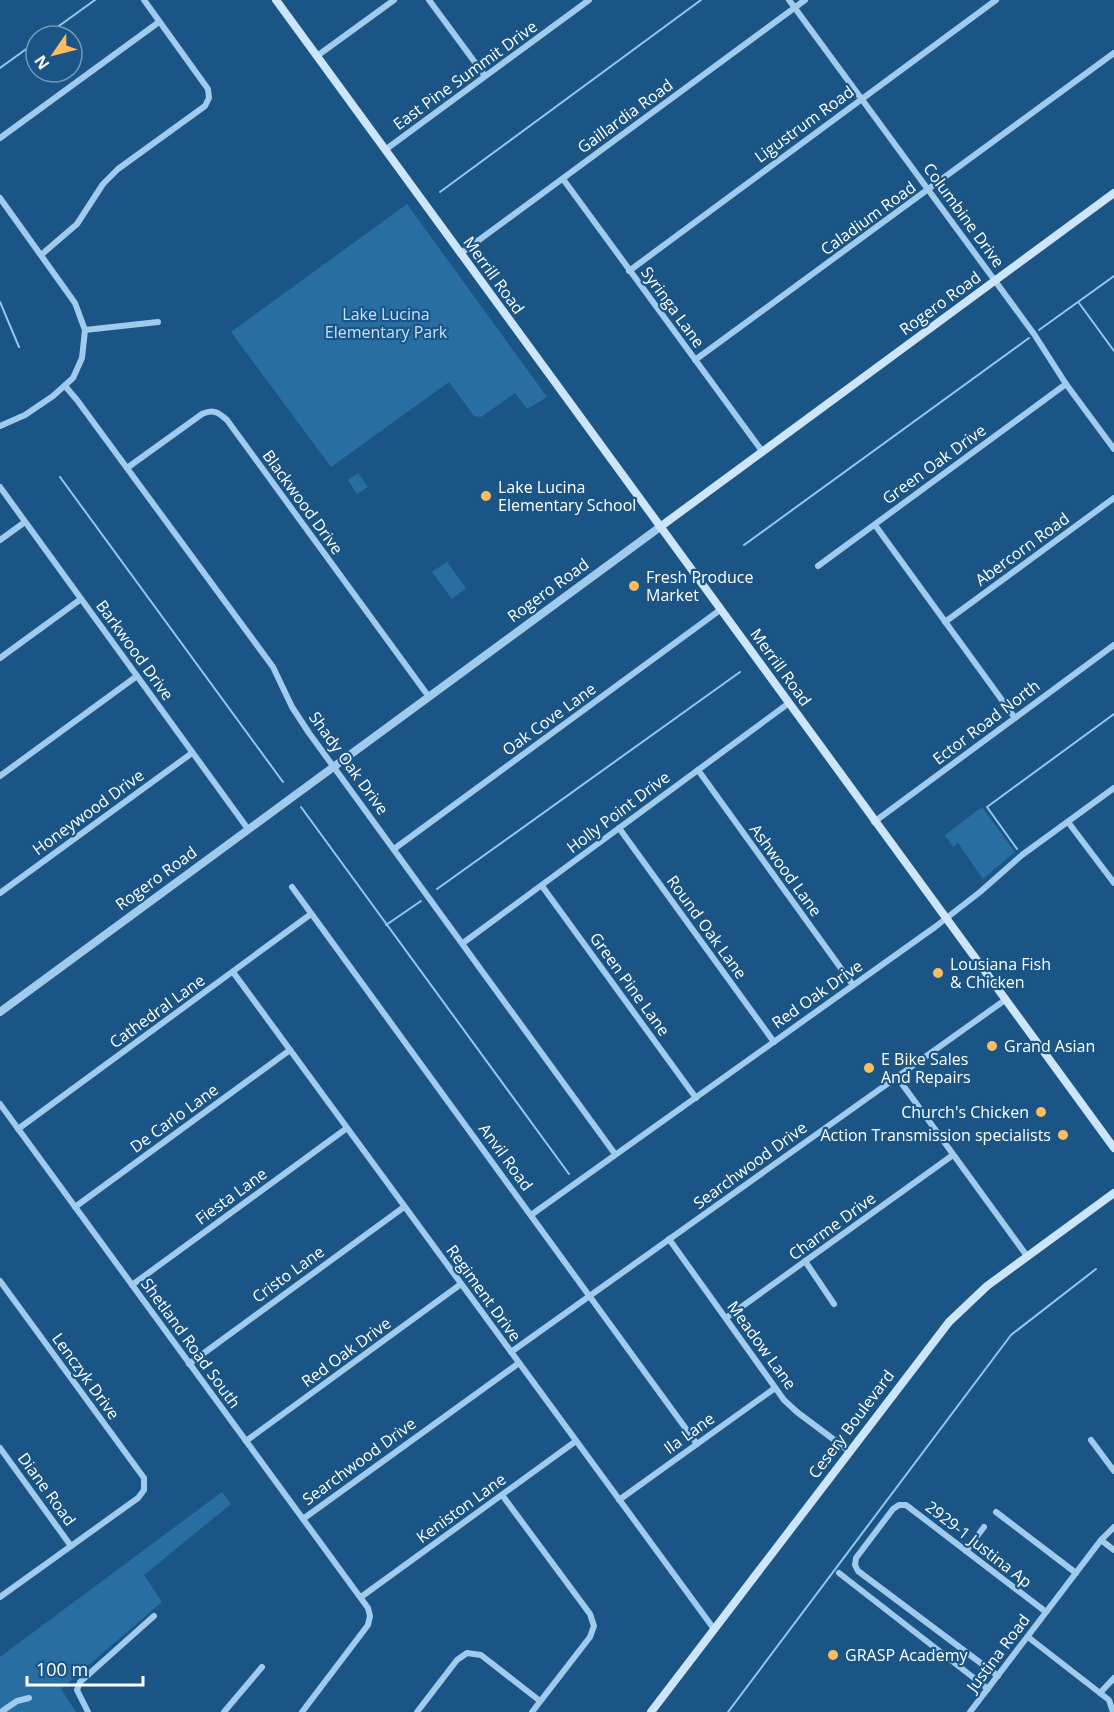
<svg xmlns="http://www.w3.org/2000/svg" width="1114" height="1712" font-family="'Open Sans',sans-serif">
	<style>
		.green { fill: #296ea2 }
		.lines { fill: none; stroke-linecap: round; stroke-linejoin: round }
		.stream { stroke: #93c8ee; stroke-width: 2 }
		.minor { stroke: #a0cbec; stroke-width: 6 }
		.tertiary { stroke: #a0cbec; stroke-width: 8 }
		.secondary { stroke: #cce5f8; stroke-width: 8 }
		.poi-dot { fill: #febc5c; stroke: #1a5585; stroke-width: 2 }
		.labels { text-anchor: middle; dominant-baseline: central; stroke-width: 4.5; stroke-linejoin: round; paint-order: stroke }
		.street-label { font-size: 16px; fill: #fff; stroke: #1a5585 }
		.park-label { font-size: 16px; fill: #c5e2f9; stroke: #1a5585 }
		.poi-label { font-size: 16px; fill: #fff; stroke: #1a5585; text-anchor: start }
	</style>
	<rect width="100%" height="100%" fill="#1a5585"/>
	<g class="green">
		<path d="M407 204 547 397 527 409 515 393 481 417 474 416 449 382 331 467 231 332Z"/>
		<path d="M358 473 368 487 357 494 348 480Z"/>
		<path d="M447 562 466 588 452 599 432 572Z"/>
		<path d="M982 807 1015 852 983 879 958 843 953 847 945 835Z"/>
		<path d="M222 1492 231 1504 144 1575 162 1602 61 1689 76 1712H0V1657Z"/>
	</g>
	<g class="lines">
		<g class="stream">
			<path d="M45 36 95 0"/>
			<path d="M0 68 36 42"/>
			<path d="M440 192 701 0"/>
			<path d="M0 302 19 347"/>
			<path d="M1079 303 1114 351"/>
			<path d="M1039 330 1114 276"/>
			<path d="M60 477 283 782"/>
			<path d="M744 545 1029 338"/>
			<path d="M301 807 569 1174"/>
			<path d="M1017 849 987 807 1114 714"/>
			<path d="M437 889 740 672"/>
			<path d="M386 925 421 901"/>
			<path d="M728 1712 1011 1335 1096 1269"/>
		</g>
		<g class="minor">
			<path d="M429 0 485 76"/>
			<path d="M789 0 1034 334 1066 384 1114 449"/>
			<path d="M317 56 394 0"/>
			<path d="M0 138 159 22"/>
			<path d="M385 150 589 0"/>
			<path d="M563 179 762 451"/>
			<path d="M0 198 75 303 85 330 82 358 73 378 53 396 25 415 0 426"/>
			<path d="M460 254 805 0"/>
			<path d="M41 255 77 224 103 184 118 169 205 106 209 98 208 89 144 0"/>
			<path d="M629 271 996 0"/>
			<path d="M85 330 158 322"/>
			<path d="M695 360 1114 53"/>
			<path d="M65 386 77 400 273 667 292 707 309 733 615 1154"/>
			<path d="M127 468 202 414C213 409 218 412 227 420L429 697"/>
			<path d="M0 487 248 829"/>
			<path d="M875 525 1015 718"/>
			<path d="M0 540 25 522"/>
			<path d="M818 566 1066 384"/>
			<path d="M945 622 1114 498"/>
			<path d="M0 658 81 599"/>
			<path d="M698 770 853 985"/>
			<path d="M0 776 137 676"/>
			<path d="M874 822 1114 645"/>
			<path d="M1068 822 1114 883"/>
			<path d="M619 828 774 1042"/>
			<path d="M394 849 720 610"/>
			<path d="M542 886 696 1098"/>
			<path d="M292 887 697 1444"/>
			<path d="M0 893 192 753"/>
			<path d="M463 943 789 703"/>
			<path d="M233 972 714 1629"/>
			<path d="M897 1077 1027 1256"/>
			<path d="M0 1104 368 1608 370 1616 368 1625 302 1712"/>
			<path d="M18 1129 311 914"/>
			<path d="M75 1207 290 1050"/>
			<path d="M531 1215 935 927 980 892 1022 855 1114 788"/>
			<path d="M669 1239 784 1400 797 1412 849 1451"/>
			<path d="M805 1261 834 1304"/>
			<path d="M0 1281 144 1478V1490L138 1498 0 1597"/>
			<path d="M132 1285 347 1128"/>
			<path d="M726 1318 953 1155"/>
			<path d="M511 1352 1005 1000"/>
			<path d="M189 1364 404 1207"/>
			<path d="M1091 1440 1114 1471"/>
			<path d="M246 1441 461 1284"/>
			<path d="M0 1448 71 1546"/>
			<path d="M502 1495 590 1614 594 1626 590 1637 532 1712"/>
			<path d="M619 1500 775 1388"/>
			<path d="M996 1512 1076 1573"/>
			<path d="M303 1519 519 1363"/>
			<path d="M1101 1540 1114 1550"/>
			<path d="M966 1551 984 1527"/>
			<path d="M839 1573 988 1689"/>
			<path d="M361 1597 576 1441"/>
			<path d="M1028 1637 1109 1700 1113 1712"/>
			<path d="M998 1676 858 1571 855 1565 856 1558 893 1509 899 1505H906L1046 1612"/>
			<path d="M1100 1693 1114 1678"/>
			<path d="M1 1712 17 1701 29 1698"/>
			<path d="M88 1712 77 1690 80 1682 154 1616"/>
			<path d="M224 1712 262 1667"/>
			<path d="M417 1712 457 1660 467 1653 481 1655 540 1701"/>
			<path d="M970 1712 1101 1540 1114 1527"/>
		</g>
		<path class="tertiary" d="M0 1012 660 527"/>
		<g class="secondary">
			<path d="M276 0 1114 1148"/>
			<path d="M660 527 1114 193"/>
			<path d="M651 1712 949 1322 987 1286 1114 1193"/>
		</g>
	</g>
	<g class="poi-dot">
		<circle cx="486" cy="496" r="6"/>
		<circle cx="634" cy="586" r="6"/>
		<circle cx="938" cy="973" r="6"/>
		<circle cx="992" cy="1046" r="6"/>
		<circle cx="869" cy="1068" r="6"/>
		<circle cx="1041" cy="1112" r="6"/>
		<circle cx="1063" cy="1135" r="6"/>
		<circle cx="833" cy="1655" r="6"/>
	</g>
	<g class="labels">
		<g class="street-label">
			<text transform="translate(465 75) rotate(-36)">East Pine Summit Drive</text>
			<text transform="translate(625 116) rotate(-36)">Gaillardia Road</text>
			<text transform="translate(804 124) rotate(-36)">Ligustrum Road</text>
			<text transform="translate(964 215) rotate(54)">Columbine Drive</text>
			<text transform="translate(868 218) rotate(-36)">Caladium Road</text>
			<text transform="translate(494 275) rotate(54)">Merrill Road</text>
			<text transform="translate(940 303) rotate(-36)">Rogero Road</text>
			<text transform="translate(673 307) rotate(54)">Syringa Lane</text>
			<text transform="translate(934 464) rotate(-36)">Green Oak Drive</text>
			<text transform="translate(303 502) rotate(54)">Blackwood Drive</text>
			<text transform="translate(1022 549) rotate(-36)">Abercorn Road</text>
			<text transform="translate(548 590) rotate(-36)">Rogero Road</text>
			<text transform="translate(135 650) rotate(54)">Barkwood Drive</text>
			<text transform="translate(781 667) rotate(54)">Merrill Road</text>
			<text transform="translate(549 719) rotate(-36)">Oak Cove Lane</text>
			<text transform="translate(986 722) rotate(-37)">Ector Road North</text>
			<text transform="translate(349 763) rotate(54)">Shady Oak Drive</text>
			<text transform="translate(88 812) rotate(-36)">Honeywood Drive</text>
			<text transform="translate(618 812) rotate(-37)">Holly Point Drive</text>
			<text transform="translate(786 870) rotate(54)">Ashwood Lane</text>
			<text transform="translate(156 878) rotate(-36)">Rogero Road</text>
			<text transform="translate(707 927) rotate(54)">Round Oak Lane</text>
			<text transform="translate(630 984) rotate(54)">Green Pine Lane</text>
			<text transform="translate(817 994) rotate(-35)">Red Oak Drive</text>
			<text transform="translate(157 1011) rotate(-36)">Cathedral Lane</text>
			<text transform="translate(174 1118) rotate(-36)">De Carlo Lane</text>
			<text transform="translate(506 1157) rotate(54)">Anvil Road</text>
			<text transform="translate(750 1165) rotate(-36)">Searchwood Drive</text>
			<text transform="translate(231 1196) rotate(-36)">Fiesta Lane</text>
			<text transform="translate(832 1226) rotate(-36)">Charme Drive</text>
			<text transform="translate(288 1274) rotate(-36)">Cristo Lane</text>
			<text transform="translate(484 1293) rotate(54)">Regiment Drive</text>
			<text transform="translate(191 1343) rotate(54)">Shetland Road South</text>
			<text transform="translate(762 1345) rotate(54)">Meadow Lane</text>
			<text transform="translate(346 1352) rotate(-36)">Red Oak Drive</text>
			<text transform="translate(86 1376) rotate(54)">Lenczyk Drive</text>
			<text transform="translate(851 1424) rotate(-53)">Cesery Boulevard</text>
			<text transform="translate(689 1433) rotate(-36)">Ila Lane</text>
			<text transform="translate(359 1461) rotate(-36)">Searchwood Drive</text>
			<text transform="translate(47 1489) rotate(54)">Diane Road</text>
			<text transform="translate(461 1508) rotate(-36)">Keniston Lane</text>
			<text transform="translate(979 1544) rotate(38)">2929-1 Justina Ap</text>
			<text transform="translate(998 1653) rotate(-53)">Justina Road</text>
		</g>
		<g class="park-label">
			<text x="386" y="314">Lake Lucina<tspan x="386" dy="18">Elementary Park</tspan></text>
		</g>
		<g class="poi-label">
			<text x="498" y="487">Lake Lucina<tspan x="498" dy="18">Elementary School</tspan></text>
			<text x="646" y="577">Fresh Produce<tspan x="646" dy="18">Market</tspan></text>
			<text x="950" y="964">Lousiana Fish<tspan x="950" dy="18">&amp; Chicken</tspan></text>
			<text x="1004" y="1046">Grand Asian</text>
			<text x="881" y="1059">E Bike Sales<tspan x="881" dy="18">And Repairs</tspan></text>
			<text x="1029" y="1112" text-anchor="end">Church's Chicken</text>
			<text x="1051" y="1135" text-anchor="end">Action Transmission specialists</text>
			<text x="845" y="1655">GRASP Academy</text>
		</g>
	</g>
	<g transform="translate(54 54) rotate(235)"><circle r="28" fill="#1a5585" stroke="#7699b6" stroke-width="1.5"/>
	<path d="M0-4.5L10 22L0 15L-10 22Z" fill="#febc5c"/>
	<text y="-9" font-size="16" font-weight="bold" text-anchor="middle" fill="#ffffff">N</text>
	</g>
	<path d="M27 1676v9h116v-9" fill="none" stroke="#ffffff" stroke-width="3"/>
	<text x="36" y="1676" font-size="18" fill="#ffffff" stroke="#1a5585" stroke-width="4.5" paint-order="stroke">100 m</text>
</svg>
